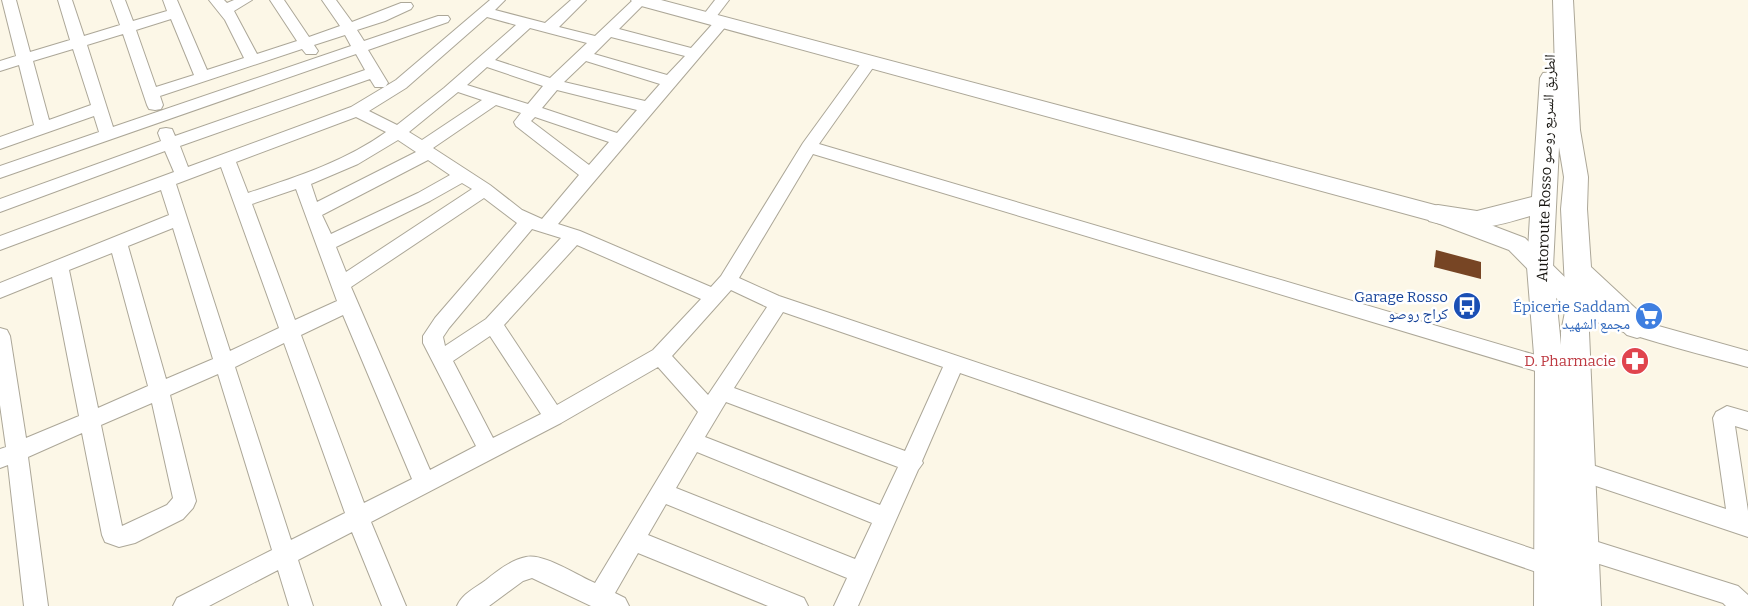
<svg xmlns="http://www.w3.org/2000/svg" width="1748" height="606" font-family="Bitter,'Noto Naskh Arabic',serif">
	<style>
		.building { fill: #774524 }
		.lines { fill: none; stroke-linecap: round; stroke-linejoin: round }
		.minor-casing { stroke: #aca798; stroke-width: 2 }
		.major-casing { stroke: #aca798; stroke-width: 2 }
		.highway-casing { stroke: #aca798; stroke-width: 2 }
		.minor { fill: #fff; fill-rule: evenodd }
		.major { fill: #fff; fill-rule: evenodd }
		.highway { fill: #fff; fill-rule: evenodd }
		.labels { text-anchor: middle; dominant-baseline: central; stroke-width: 5; stroke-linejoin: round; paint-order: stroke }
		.street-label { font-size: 15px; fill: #181611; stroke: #fff }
		.transit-label { font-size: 15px; fill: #164399; stroke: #fff; text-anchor: end }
		.shop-label { font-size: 15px; fill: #366cbe; stroke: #fff; text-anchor: end }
		.health-label { font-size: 15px; fill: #be3a42; stroke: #fff; text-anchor: end }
	</style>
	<rect width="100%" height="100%" fill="#fcf7e7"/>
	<path class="building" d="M1436 250 1481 262V279L1434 267Z"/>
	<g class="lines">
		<defs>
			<g id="minor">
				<path d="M2 0H16L30 52 70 40 58 0H72L84 36 120 25 111 0H125L133 21 167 11 163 0H177L207 70 244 58 225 20 209 0H224L227 3 234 0H252L234 11 257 54 297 41 270 0H284L309 37 340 26 322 0H336L352 22 401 3H411L413 6 411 9 385 21 357 30 364 41 438 16H448L450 19 448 22 368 50 388 83 385 87H375L370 79 180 146 188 167 351 107 396 80 490 0H505L495 10 545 23 571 0H586L559 27 595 36 633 0H648L619 29 691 48 717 19H727L729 22 727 25 558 224 580 231 711 287 721 276 803 143 864 59H874L877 62 819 144 1549 359 1556 361 1559 367 1556 373 1549 375 813 154 739 278 779 296 1551 555 1559 558 1562 566 1559 574 1551 577 960 373 922 461 923 463 918 470 858 606H834L847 578 666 504 648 535 804 598 808 606H768L638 553 615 593 625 598 629 606H591L532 578 523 581 489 606H457C462 594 475 588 486 580 497 571 511 560 526 557 544 553 578 576 595 583L698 412 658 367 561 423 371 522 406 606H382L352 532 298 560 313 606H289L278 570 209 606H173L177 598 272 550 218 374 170 395 196 501 193 508 183 519 135 543 119 547 105 542 102 535 82 433 28 457 48 606H24L8 465 0 468V449L6 447 0 405V328L7 330 10 336 26 438 79 416 52 277 0 298V283L169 215 161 190 0 250V236L174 172 165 151 0 212V199L161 141 158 133 160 129 166 128 172 129 175 136 365 70 356 54 0 178V166L99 132 94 116 0 149V137L34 125 19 65 0 71V61L16 56ZM487 17 516 25 444 88 397 125 369 111 406 88ZM171 19 194 75 156 87 136 30ZM530 28 587 43 550 78 495 60ZM123 34 147 105 149 109 155 110 161 109 163 105 160 96 302 49 306 54H316L318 51 314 45 345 35 351 46 113 127 87 45ZM611 37 685 56 667 75 594 54ZM73 49 91 105 49 120 33 61ZM586 61 660 84 645 101 564 82ZM487 67 543 86 528 104 467 85ZM557 90 637 110 617 133 542 108ZM458 92 482 100 422 140 409 132ZM496 105 521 113 514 122 516 126 579 175 542 219 522 210 490 185 433 148ZM356 117 386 132C344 162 296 177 248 193L236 162ZM535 117 609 142 589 165 531 121ZM398 140 416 152 317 202 311 184 358 164ZM428 160 450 175 418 193 331 234 322 215ZM221 167 279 328 230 351 176 184ZM462 183 472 189 346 272 336 247 430 201ZM296 189 337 301 295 320 252 204ZM484 198 517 223 435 318 423 336V343L476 446 430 470 351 287ZM173 228 213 359 166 379 128 246ZM532 229 561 238 486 319 445 346 443 337 449 328ZM577 245 701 299 653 350 557 405 504 325ZM112 253 148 386 98 408 69 270ZM731 290 767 307 708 395 672 356ZM783 312 943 367 905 451 734 388ZM343 315 412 479 364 503 301 335ZM490 336 541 414 493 438 453 361ZM284 343 345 513 291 540 235 367ZM726 402 898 467 880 505 705 437ZM152 403 173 498 167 505 122 526 101 425ZM697 452 872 523 855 559 676 488Z"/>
				<path d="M715 0H729L713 21H703L701 18Z"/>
				<path d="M1580 300 1612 313 1748 351V367C1720 359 1580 325 1571 307L1573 302Z"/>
				<path d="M1727 406 1748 412V430L1735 426 1748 511V537L1572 478 1569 471 1572 464 1580 461 1726 509 1713 418 1716 412Z"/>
				<path d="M1582 537 1738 586 1748 595V606H1726L1723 603 1574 556 1571 548 1574 540Z"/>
			</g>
			<path id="major" d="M631 0H661L1446 208 1525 238 1588 300 1592 307 1588 314 1580 316 1572 314 1509 250 1432 221 634 4Z"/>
			<path id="highway" d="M1553 0H1573L1580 130 1588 177 1587 209 1591 267 1647 319 1651 327 1647 335 1637 338 1627 335 1594 304 1589 332 1601 606H1534L1535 367 1527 267 1530 216C1490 228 1471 233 1429 221L1425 214 1429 207 1438 205 1477 211 1532 197 1540 78 1543 73 1555 72ZM1559 147 1564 177 1561 209 1566 307 1561 332V345L1553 267Z"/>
		</defs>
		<use href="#minor" class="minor-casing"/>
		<use href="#major" class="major-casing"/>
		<use href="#highway" class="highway-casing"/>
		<use href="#minor" class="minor"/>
		<use href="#major" class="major"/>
		<use href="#highway" class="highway"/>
	</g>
	<defs>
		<symbol id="bus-disc" viewBox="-11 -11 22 22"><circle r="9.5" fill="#1a4fb4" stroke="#fff"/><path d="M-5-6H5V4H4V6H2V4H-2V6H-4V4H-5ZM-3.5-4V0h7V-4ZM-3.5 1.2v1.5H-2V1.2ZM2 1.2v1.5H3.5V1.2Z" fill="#fff"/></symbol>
		<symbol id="supermarket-disc" viewBox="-11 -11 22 22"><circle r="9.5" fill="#3f7fe0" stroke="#fff"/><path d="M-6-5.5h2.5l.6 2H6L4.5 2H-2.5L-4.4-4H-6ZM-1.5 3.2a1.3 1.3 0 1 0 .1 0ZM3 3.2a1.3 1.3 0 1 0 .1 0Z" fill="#fff"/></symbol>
		<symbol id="pharmacy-disc" viewBox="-11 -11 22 22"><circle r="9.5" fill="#e0444e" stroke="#fff"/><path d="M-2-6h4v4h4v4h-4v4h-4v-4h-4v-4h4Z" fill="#fff"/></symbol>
	</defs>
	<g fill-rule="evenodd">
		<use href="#bus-disc" x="1451" y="290" width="32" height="32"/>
		<use href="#supermarket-disc" x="1633" y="300" width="32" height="32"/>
		<use href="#pharmacy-disc" x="1619" y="345" width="32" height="32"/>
	</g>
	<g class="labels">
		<g class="street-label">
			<text transform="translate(1546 168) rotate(-88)">Autoroute Rosso الطريق السريع روصو</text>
		</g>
		<g class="transit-label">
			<text x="1448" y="297">Garage Rosso<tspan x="1448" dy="17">كراج روصو</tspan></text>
		</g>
		<g class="shop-label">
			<text x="1630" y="307">Épicerie Saddam<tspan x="1630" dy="17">مجمع الشهيد</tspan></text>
		</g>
		<g class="health-label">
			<text x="1616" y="361">D. Pharmacie</text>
		</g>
	</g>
</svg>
